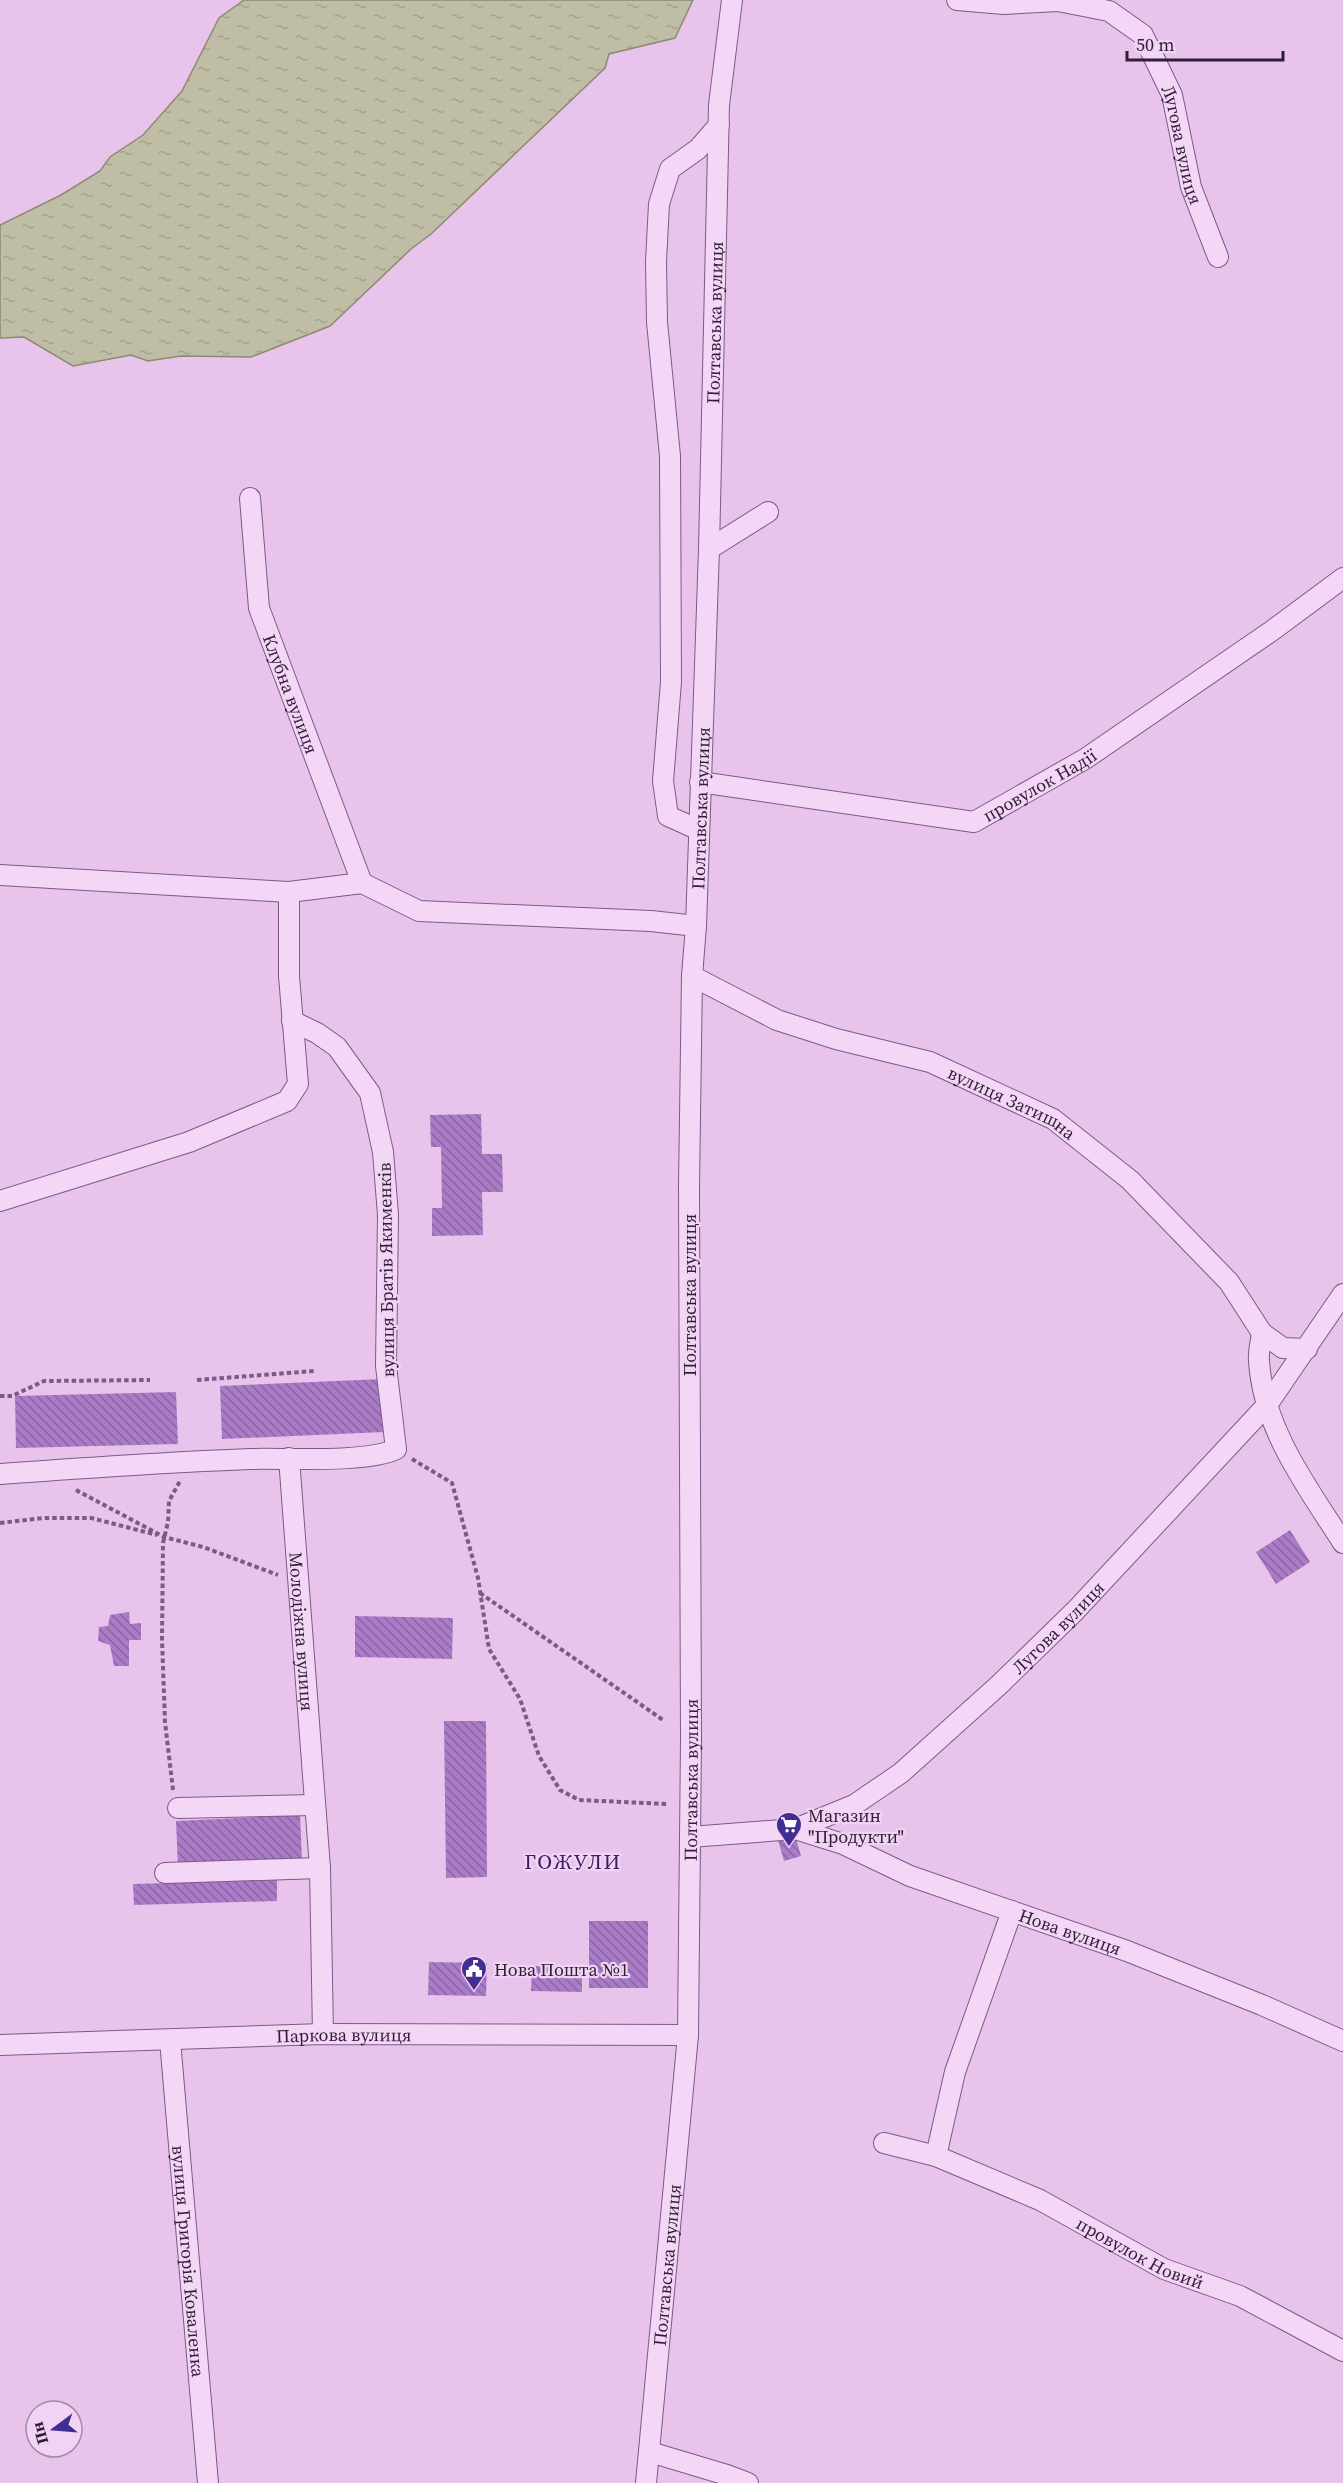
<svg xmlns="http://www.w3.org/2000/svg" width="1343" height="2483" font-family="'Source Serif 4',serif">
	<style>
		.water { fill: url(#water-ripples); stroke: #8d8b6d; stroke-width: 1.5 }
		.building { fill: url(#building-back-hatch) }
		.lines { fill: none; stroke-linecap: round; stroke-linejoin: round }
		.minor-casing { stroke: #7a5b86; stroke-width: 22 }
		.path { stroke: #7a5b86; stroke-width: 4; stroke-dasharray: 4.5 3; stroke-linecap: butt }
		.minor { stroke: #f4d7f7; stroke-width: 20 }
		.labels { text-anchor: middle; dominant-baseline: central; stroke-width: 4.5; stroke-linejoin: round; paint-order: stroke }
		.street-label { font-size: 18px; fill: #2f1f36; stroke: #f1d3f4 }
		.poi-label { font-size: 18px; fill: #2f1f36; stroke: #f1d3f4; text-anchor: start }
		.quarter-label { font-size: 21px; letter-spacing: 1.5px; fill: #3a2061; stroke: #f1d3f4 }
	</style>
	<defs>
		<pattern id="water-ripples" width="26" height="14" patternUnits="userSpaceOnUse" patternTransform="scale(1.5)"><rect width="26" height="14" fill="#bfbda6"/><path d="M2 4q2-2 4 0t4 0M15 11q2-2 4 0t4 0" fill="none" stroke="#a4a290"/></pattern>
		<pattern id="building-back-hatch" width="6" height="6" patternUnits="userSpaceOnUse" patternTransform="scale(1.5)"><rect width="6" height="6" fill="#aa7cc8"/><path d="M-1 5l2 2M0 0l6 6M5-1l2 2" fill="none" stroke="#8b65a3"/></pattern>
	</defs>
	<rect width="100%" height="100%" fill="#e8c4ec"/>
	<path class="water" d="M244 0H693L675 38 609 54 605 68 431 234 411 249 330 326 251 357 181 356 148 361 131 355 73 366 24 337 0 338V225L61 195 100 171 110 157 143 135 182 91 219 18Z"/>
	<g class="building">
		<path d="M481 1114 482 1154H502L503 1192H482L483 1235 432 1236V1208H442L441 1147H431L430 1115Z"/>
		<path d="M383 1379 385 1432 222 1439 220 1386Z"/>
		<path d="M176 1392 178 1444 16 1448 15 1396Z"/>
		<path d="M1290 1530 1310 1562 1276 1584 1256 1552Z"/>
		<path d="M129 1612 130 1624 141 1623V1640H129V1666H114L110 1645 98 1641 99 1627 108 1626 110 1615Z"/>
		<path d="M355 1616 453 1618 452 1659 355 1657Z"/>
		<path d="M444 1721H486L487 1877 446 1878Z"/>
		<path d="M300 1815 302 1861 178 1867 176 1821Z"/>
		<path d="M795 1835 801 1856 784 1861 778 1840Z"/>
		<path d="M277 1880V1901L134 1905 133 1884Z"/>
		<rect x="589" y="1921" width="59" height="67"/>
		<path d="M429 1962 487 1963 486 1996 428 1995Z"/>
		<path d="M532 1966H582V1992L531 1991Z"/>
	</g>
	<g class="lines">
		<defs>
			<g id="minor">
				<path id="s1" d="M957 0 1004 4 1058 1 1109 11 1143 35 1172 95 1191 187 1218 257"/>
				<path id="s2" d="M250 498 259 608 362 883"/>
				<path d="M709 549 768 512"/>
				<path id="s3" d="M700 782 974 822 1085 759 1273 630 1343 578"/>
				<path d="M699 830 668 816 663 781 671 682 670 456 657 322 656 262 659 204 670 169 698 149 719 125"/>
				<path d="M0 875 289 892 362 883 419 911 651 921 696 926"/>
				<path id="s4" d="M692 976 777 1020 836 1039 930 1062 1053 1119 1130 1180 1229 1282 1262 1333 1283 1348 1307 1349"/>
				<path d="M0 1201 189 1142 287 1101 298 1084 289 976V892"/>
				<path d="M1262 1333C1261 1342 1258 1352 1259 1361 1263 1429 1308 1488 1343 1543"/>
				<path id="s5" d="M289 1458 320 1868 323 2034"/>
				<path d="M0 1474C83 1468 167 1462 251 1459 285 1458 369 1463 396 1449L386 1366 388 1215 383 1152 370 1093 337 1047 317 1033 292 1021"/>
				<path d="M178 1808 315 1805"/>
				<path id="s6" d="M795 1829 843 1844 910 1876 1127 1951 1262 2005 1343 2041"/>
				<path id="s7" d="M690 1837 795 1829 854 1805 901 1773 999 1685 1075 1611 1267 1405 1343 1294"/>
				<path d="M165 1873 320 1868"/>
				<path id="s8" d="M170 2040 208 2483"/>
				<path id="s9" d="M0 2045 323 2034 688 2035"/>
				<path id="s10" d="M884 2143 936 2156 1040 2200 1164 2269 1240 2296 1343 2351"/>
				<path d="M936 2156 955 2072 1012 1911"/>
				<path d="M650 2452 727 2475 748 2483"/>
				<path id="s11" d="M646 2483 688 2035 691 1740 689 1187 692 976 696 926 709 549 719 105 732 0"/>
			</g>
		</defs>
		<use href="#minor" class="minor-casing"/>
		<g class="path">
			<path d="M197 1380 314 1371"/>
			<path d="M0 1396H12L44 1381 150 1380"/>
			<path d="M412 1459 452 1483 478 1578 489 1649 520 1699 539 1756 560 1790 579 1800 667 1804"/>
			<path d="M76 1490 164 1537 203 1547 278 1575"/>
			<path d="M0 1523 43 1518H91L157 1535"/>
			<path d="M480 1593 663 1720"/>
			<path d="M173 1790 165 1722 162 1639 163 1543 168 1522 169 1501 180 1481"/>
		</g>
		<use href="#minor" class="minor"/>
	</g>
	<defs>
		<symbol id="supermarket-pin" viewBox="-11 -11 22 30"><path d="M0 17L-7.5 6A9.5 9.5 0 1 1 7.5 6Z" fill="#412e92" stroke="#f1d3f4"/><path d="M-6-5.5h2.5l.6 2H6L4.5 2H-2.5L-4.4-4H-6ZM-1.5 3.2a1.3 1.3 0 1 0 .1 0ZM3 3.2a1.3 1.3 0 1 0 .1 0Z" fill="#fff"/></symbol>
		<symbol id="civic-pin" viewBox="-11 -11 22 30"><path d="M0 17L-7.5 6A9.5 9.5 0 1 1 7.5 6Z" fill="#412e92" stroke="#f1d3f4"/><path d="M-.6-6.5H3V-4.5H.6V-3L4-1V1h2V6H-6V1h2V-1L-.6-3ZM-1.2 2.5V6h2.4V2.5Z" fill="#fff"/></symbol>
	</defs>
	<g fill-rule="evenodd">
		<use href="#supermarket-pin" x="774" y="1810" width="30" height="40"/>
		<use href="#civic-pin" x="459" y="1954" width="30" height="40"/>
	</g>
	<g class="labels">
		<g class="street-label">
			<text stroke="none"><textPath href="#s1" startOffset="312">Лугова вулиця</textPath></text>
			<text stroke="none"><textPath href="#s11" startOffset="2163">Полтавська вулиця</textPath></text>
			<text stroke="none"><textPath href="#s2" startOffset="202">Клубна вулиця</textPath></text>
			<text stroke="none"><textPath href="#s3" startOffset="352">провулок Надії</textPath></text>
			<text stroke="none"><textPath href="#s11" startOffset="1677">Полтавська вулиця</textPath></text>
			<text stroke="none"><textPath href="#s4" startOffset="346">вулиця Затишна</textPath></text>
			<text transform="translate(386 1270) rotate(-91)">вулиця Братів Якименків</text>
			<text transform="translate(689 1295) rotate(-90)">Полтавська вулиця</text>
			<text stroke="none"><textPath href="#s7" startOffset="440">Лугова вулиця</textPath></text>
			<text stroke="none"><textPath href="#s5" startOffset="174">Молодіжна вулиця</textPath></text>
			<text stroke="none"><textPath href="#s11" startOffset="705">Полтавська вулиця</textPath></text>
			<text stroke="none"><textPath href="#s6" startOffset="294">Нова вулиця</textPath></text>
			<text stroke="none"><textPath href="#s9" startOffset="344">Паркова вулиця</textPath></text>
			<text stroke="none"><textPath href="#s10" startOffset="280">провулок Новий</textPath></text>
			<text stroke="none"><textPath href="#s8" startOffset="222">вулиця Григорія Коваленка</textPath></text>
			<text stroke="none"><textPath href="#s11" startOffset="219">Полтавська вулиця</textPath></text>
		</g>
		<g class="poi-label">
			<text x="808" y="1815">Магазин<tspan x="808" dy="21">"Продукти"</tspan></text>
			<text x="494" y="1969">Нова Пошта №1</text>
		</g>
		<g class="quarter-label">
			<text x="573" y="1861">ГОЖУЛИ</text>
		</g>
	</g>
	<g transform="translate(54 2429) rotate(254)"><circle r="28" fill="#f1d3f4" stroke="#a38ba8" stroke-width="1.5"/>
	<path d="M0-4.5L10 22L0 15L-10 22Z" fill="#412e92"/>
	<text y="-9" font-size="16" font-weight="bold" text-anchor="middle" fill="#2f1f36">Пн</text>
	</g>
	<path d="M1127 51v9h156v-9" fill="none" stroke="#2f1f36" stroke-width="3"/>
	<text x="1136" y="51" font-size="18" fill="#2f1f36" stroke="#f1d3f4" stroke-width="4.5" paint-order="stroke">50 m</text>
</svg>
